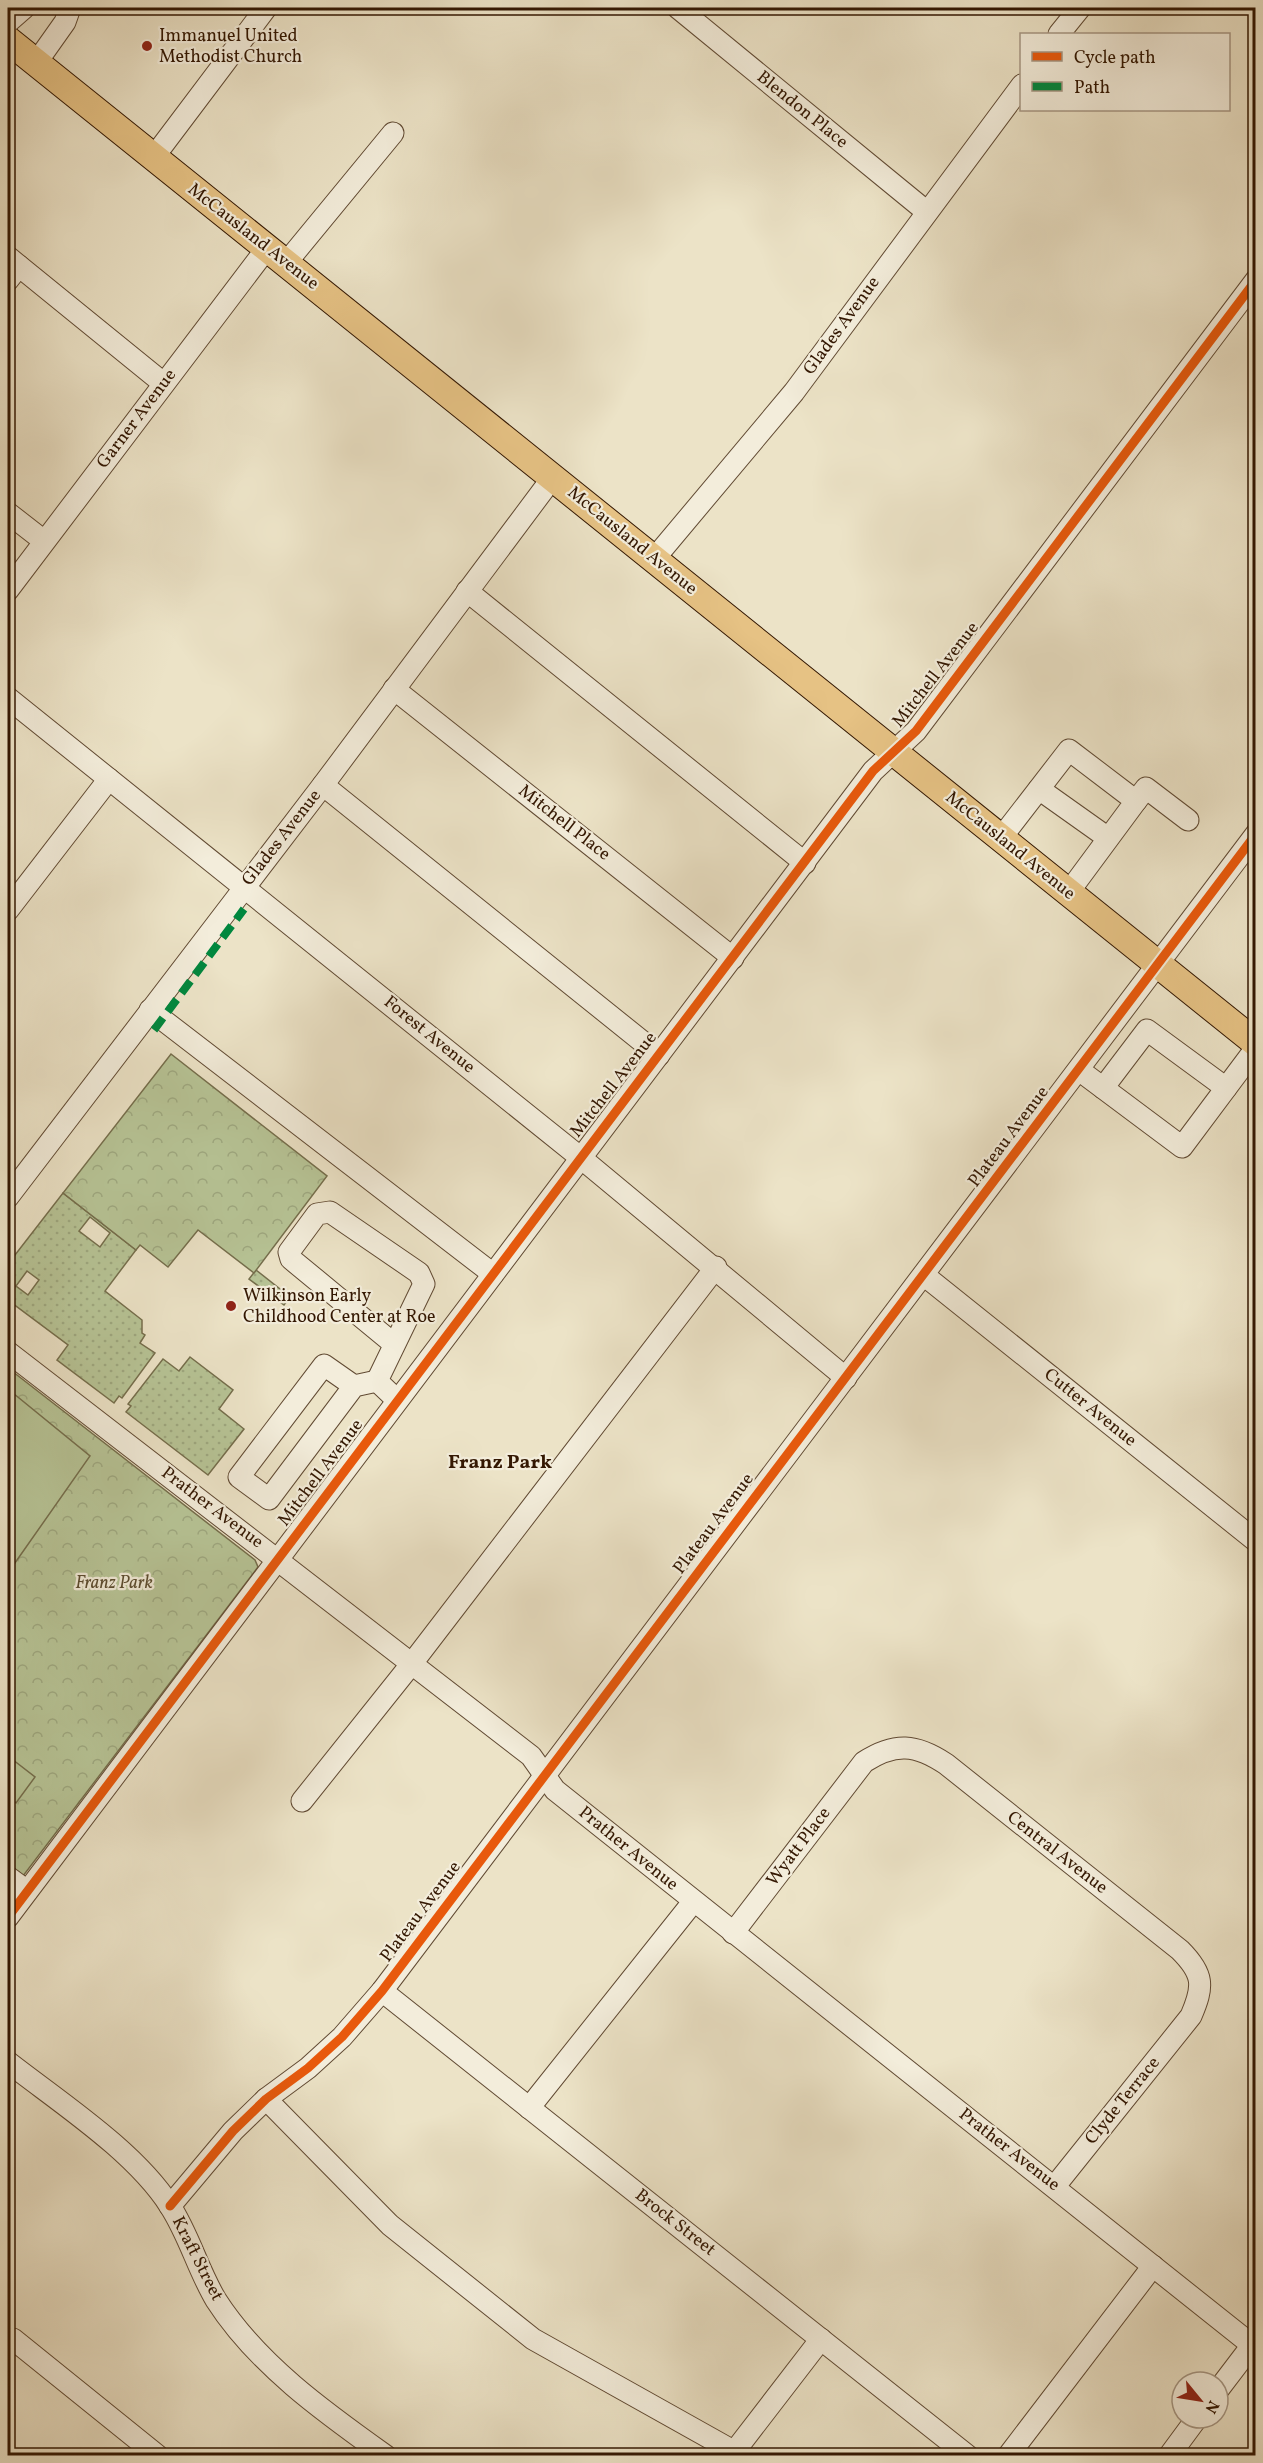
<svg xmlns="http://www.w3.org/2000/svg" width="1263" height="2463" font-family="Vollkorn,serif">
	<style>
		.grass { fill: url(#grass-dots); stroke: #756e4c; stroke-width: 1.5; fill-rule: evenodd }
		.park { fill: url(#park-crowns); stroke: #756e4c; stroke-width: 1.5 }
		.pitch { fill: #b7c496; stroke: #756e4c; stroke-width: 1.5 }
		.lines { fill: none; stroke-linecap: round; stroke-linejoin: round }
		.minor-casing { stroke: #614a33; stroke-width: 23 }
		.major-casing { stroke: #331702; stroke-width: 29 }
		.minor { stroke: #f3eddb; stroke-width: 21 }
		.major { stroke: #e6c284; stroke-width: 27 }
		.quiet { stroke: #00873e; stroke-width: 8; stroke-dasharray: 15 8; stroke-linecap: butt }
		.cycleway-casing { stroke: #f3eddb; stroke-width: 13 }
		.cycleway { stroke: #e8590c; stroke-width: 9 }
		.poi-dot { fill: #8f2418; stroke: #f3eddb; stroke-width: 2 }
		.labels { text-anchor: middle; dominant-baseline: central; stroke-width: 4.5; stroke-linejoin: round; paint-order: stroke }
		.poi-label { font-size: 18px; fill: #331702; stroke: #f3eddb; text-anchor: start }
		.street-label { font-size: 18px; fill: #331702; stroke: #f3eddb }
		.park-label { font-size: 18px; font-style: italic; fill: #5b4b2e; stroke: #f3eddb }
		.neighbourhood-label { font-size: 20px; font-weight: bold; fill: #331702; stroke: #f3eddb }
	</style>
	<defs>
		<pattern id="grass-dots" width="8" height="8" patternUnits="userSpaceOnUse" patternTransform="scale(1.5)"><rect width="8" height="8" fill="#b7c496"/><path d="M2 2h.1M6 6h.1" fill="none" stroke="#9ea880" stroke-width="1.8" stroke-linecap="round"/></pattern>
		<pattern id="park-crowns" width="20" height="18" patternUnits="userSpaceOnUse" patternTransform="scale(1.5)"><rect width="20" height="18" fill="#b7c496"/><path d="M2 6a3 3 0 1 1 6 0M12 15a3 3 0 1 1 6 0" fill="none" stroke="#9ea880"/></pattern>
	</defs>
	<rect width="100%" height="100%" fill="#ece3c7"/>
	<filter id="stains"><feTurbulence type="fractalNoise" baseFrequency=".00333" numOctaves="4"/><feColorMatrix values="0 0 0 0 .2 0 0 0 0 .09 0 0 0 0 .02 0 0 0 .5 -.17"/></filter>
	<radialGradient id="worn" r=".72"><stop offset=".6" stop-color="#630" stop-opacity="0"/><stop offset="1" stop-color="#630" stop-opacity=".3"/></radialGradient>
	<g class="grass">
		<path d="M63 1193 136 1250 105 1291 142 1320V1333L145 1335 140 1343 155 1353 122 1398 119 1396 114 1403 57 1360 68 1345 8 1300V1264ZM90 1217 110 1233 100 1247 79 1231ZM27 1271 39 1280 28 1295 16 1286Z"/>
		<path d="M256 1270 290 1297 284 1305 249 1279Z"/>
		<path d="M190 1357 233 1390 219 1409 244 1429 208 1475 126 1412 131 1406 128 1404 163 1359 179 1371Z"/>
	</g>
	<g class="park">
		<path d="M171 1054 327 1176 254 1273 198 1230 168 1267 140 1245 136 1250 63 1193Z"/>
		<path d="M8 1368 255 1560 258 1567 23 1876 8 1865Z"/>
	</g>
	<g class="pitch">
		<path d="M8 1389 90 1456 10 1570 8 1568Z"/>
		<path d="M8 1756 35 1777 16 1803 8 1796Z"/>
	</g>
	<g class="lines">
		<defs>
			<g id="minor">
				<path d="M678 8 927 212"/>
				<path d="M8 22 24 8"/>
				<path d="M1059 34 1080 8"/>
				<path d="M36 63 65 22 70 8"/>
				<path d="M153 158 266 8"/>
				<path d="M8 257 163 383"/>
				<path d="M286 263 393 133"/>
				<path d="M8 280 19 266"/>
				<path d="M8 513 44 541"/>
				<path d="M654 559 794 392 1022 85"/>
				<path d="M8 590 267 248"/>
				<path d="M467 591 805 863"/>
				<path d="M394 689 733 958"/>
				<path d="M8 698 581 1158 846 1378"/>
				<path d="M323 785 659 1055"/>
				<path d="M1039 789 1108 838"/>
				<path d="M1136 801 1146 788 1188 820"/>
				<path d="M1001 838 1069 750 1136 801 1068 893"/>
				<path d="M8 910 109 779"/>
				<path d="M150 1010 493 1274"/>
				<path d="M1079 1070 1182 1147 1256 1048"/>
				<path d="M1103 1088 1147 1030 1226 1088"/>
				<path d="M8 1197 323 785 553 477"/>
				<path d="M925 1276 1256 1541"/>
				<path d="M394 1344 291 1259 289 1252 317 1214 330 1212 419 1273 424 1284 377 1381 397 1400"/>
				<path d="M8 1352 531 1756 555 1790 1252 2345"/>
				<path d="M354 1386 269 1499 239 1477 324 1365 354 1386 377 1381"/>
				<path d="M302 1801 413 1662 716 1267"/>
				<path d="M8 1877 27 1891"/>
				<path d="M8 1917 873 771 916 731 1256 280"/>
				<path d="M733 1933 864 1762C895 1742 916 1744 946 1764L1180 1950C1204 1974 1204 1986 1191 2016L1055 2186"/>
				<path d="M382 1991 968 2456"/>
				<path d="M8 2062C59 2102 135 2151 170 2206 189 2235 198 2270 216 2300 257 2364 324 2412 386 2456"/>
				<path d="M266 2099 390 2225 533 2339 742 2456"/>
				<path d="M529 2108 693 1902"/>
				<path d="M170 2206 233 2131 266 2099 308 2068 342 2037 382 1991 1256 834"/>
				<path d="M13 2339 158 2456"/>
				<path d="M1218 2390 1256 2340"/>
				<path d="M731 2456 821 2339"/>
				<path d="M1008 2456 1153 2266"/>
				<path d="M1169 2456 1197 2418"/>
			</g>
			<path id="major" d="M8 40 1256 1043"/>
		</defs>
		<use href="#minor" class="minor-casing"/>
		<use href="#major" class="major-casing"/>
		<use href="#minor" class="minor"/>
		<use href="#major" class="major"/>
		<path class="quiet" d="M154 1030 244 909"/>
		<defs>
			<g id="cycleway">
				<path d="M8 1917 873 771 916 731 1256 280"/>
				<path d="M170 2206 233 2131 266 2099 308 2068 342 2037 382 1991 1256 834"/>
			</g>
		</defs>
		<use href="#cycleway" class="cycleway-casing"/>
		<use href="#cycleway" class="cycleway"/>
	</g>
	<g class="poi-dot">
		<circle cx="147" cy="46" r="6"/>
		<circle cx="231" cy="1306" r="6"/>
	</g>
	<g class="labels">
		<g class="poi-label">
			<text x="159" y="36">Immanuel United<tspan x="159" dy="21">Methodist Church</tspan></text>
			<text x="243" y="1296">Wilkinson Early<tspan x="243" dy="21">Childhood Center at Roe</tspan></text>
		</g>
		<g class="street-label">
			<text transform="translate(802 110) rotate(39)">Blendon Place</text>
			<text transform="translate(253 237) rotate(38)">McCausland Avenue</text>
			<text transform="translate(842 326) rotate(-54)">Glades Avenue</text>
			<text transform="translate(137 419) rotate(-53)">Garner Avenue</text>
			<text transform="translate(632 541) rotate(39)">McCausland Avenue</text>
			<text transform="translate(936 675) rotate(-52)">Mitchell Avenue</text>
			<text transform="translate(564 823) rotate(38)">Mitchell Place</text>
			<text transform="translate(282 838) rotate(-52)">Glades Avenue</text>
			<text transform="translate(1010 846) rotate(39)">McCausland Avenue</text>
			<text transform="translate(429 1035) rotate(39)">Forest Avenue</text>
			<text transform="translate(614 1085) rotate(-52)">Mitchell Avenue</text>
			<text transform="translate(1009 1137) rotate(-53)">Plateau Avenue</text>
			<text transform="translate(1090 1408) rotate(39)">Cutter Avenue</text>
			<text transform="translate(321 1473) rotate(-53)">Mitchell Avenue</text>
			<text transform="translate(212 1508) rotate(37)">Prather Avenue</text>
			<text transform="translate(714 1524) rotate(-53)">Plateau Avenue</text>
			<text transform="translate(799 1847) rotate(-53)">Wyatt Place</text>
			<text transform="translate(628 1849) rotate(39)">Prather Avenue</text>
			<text transform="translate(1057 1853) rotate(38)">Central Avenue</text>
			<text transform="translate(421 1912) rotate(-53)">Plateau Avenue</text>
			<text transform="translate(1123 2101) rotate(-51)">Clyde Terrace</text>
			<text transform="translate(1009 2150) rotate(38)">Prather Avenue</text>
			<text transform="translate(675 2223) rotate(38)">Brock Street</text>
			<text transform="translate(197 2259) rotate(63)">Kraft Street</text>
		</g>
		<g class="park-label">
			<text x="114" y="1583">Franz Park</text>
		</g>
		<g class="neighbourhood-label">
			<text x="500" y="1463">Franz Park</text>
		</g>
	</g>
	<rect width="1263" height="2463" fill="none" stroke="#ece3c7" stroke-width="30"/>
	<rect x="9" y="9" width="1245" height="2445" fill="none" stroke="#331702" stroke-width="3"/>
	<rect x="15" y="15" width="1233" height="2433" fill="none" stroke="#331702" stroke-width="1.5"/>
	<rect x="1020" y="33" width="210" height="78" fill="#f3eddb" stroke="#a69784" stroke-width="1.5"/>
	<rect x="1032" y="52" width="30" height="9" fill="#e8590c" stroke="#a69784" stroke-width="1.5"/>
	<text x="1074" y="63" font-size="18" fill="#331702">Cycle path</text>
	<rect x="1032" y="82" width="30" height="9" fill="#00873e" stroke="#a69784" stroke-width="1.5"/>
	<text x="1074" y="93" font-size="18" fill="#331702">Path</text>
	<g transform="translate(1200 2400) rotate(120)"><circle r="28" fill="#f3eddb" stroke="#a69784" stroke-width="1.5"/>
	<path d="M0-4.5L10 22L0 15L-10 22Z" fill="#8f2418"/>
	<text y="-9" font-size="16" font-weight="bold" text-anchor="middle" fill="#331702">N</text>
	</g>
	<rect width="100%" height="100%" filter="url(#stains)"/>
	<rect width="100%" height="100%" fill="url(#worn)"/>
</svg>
